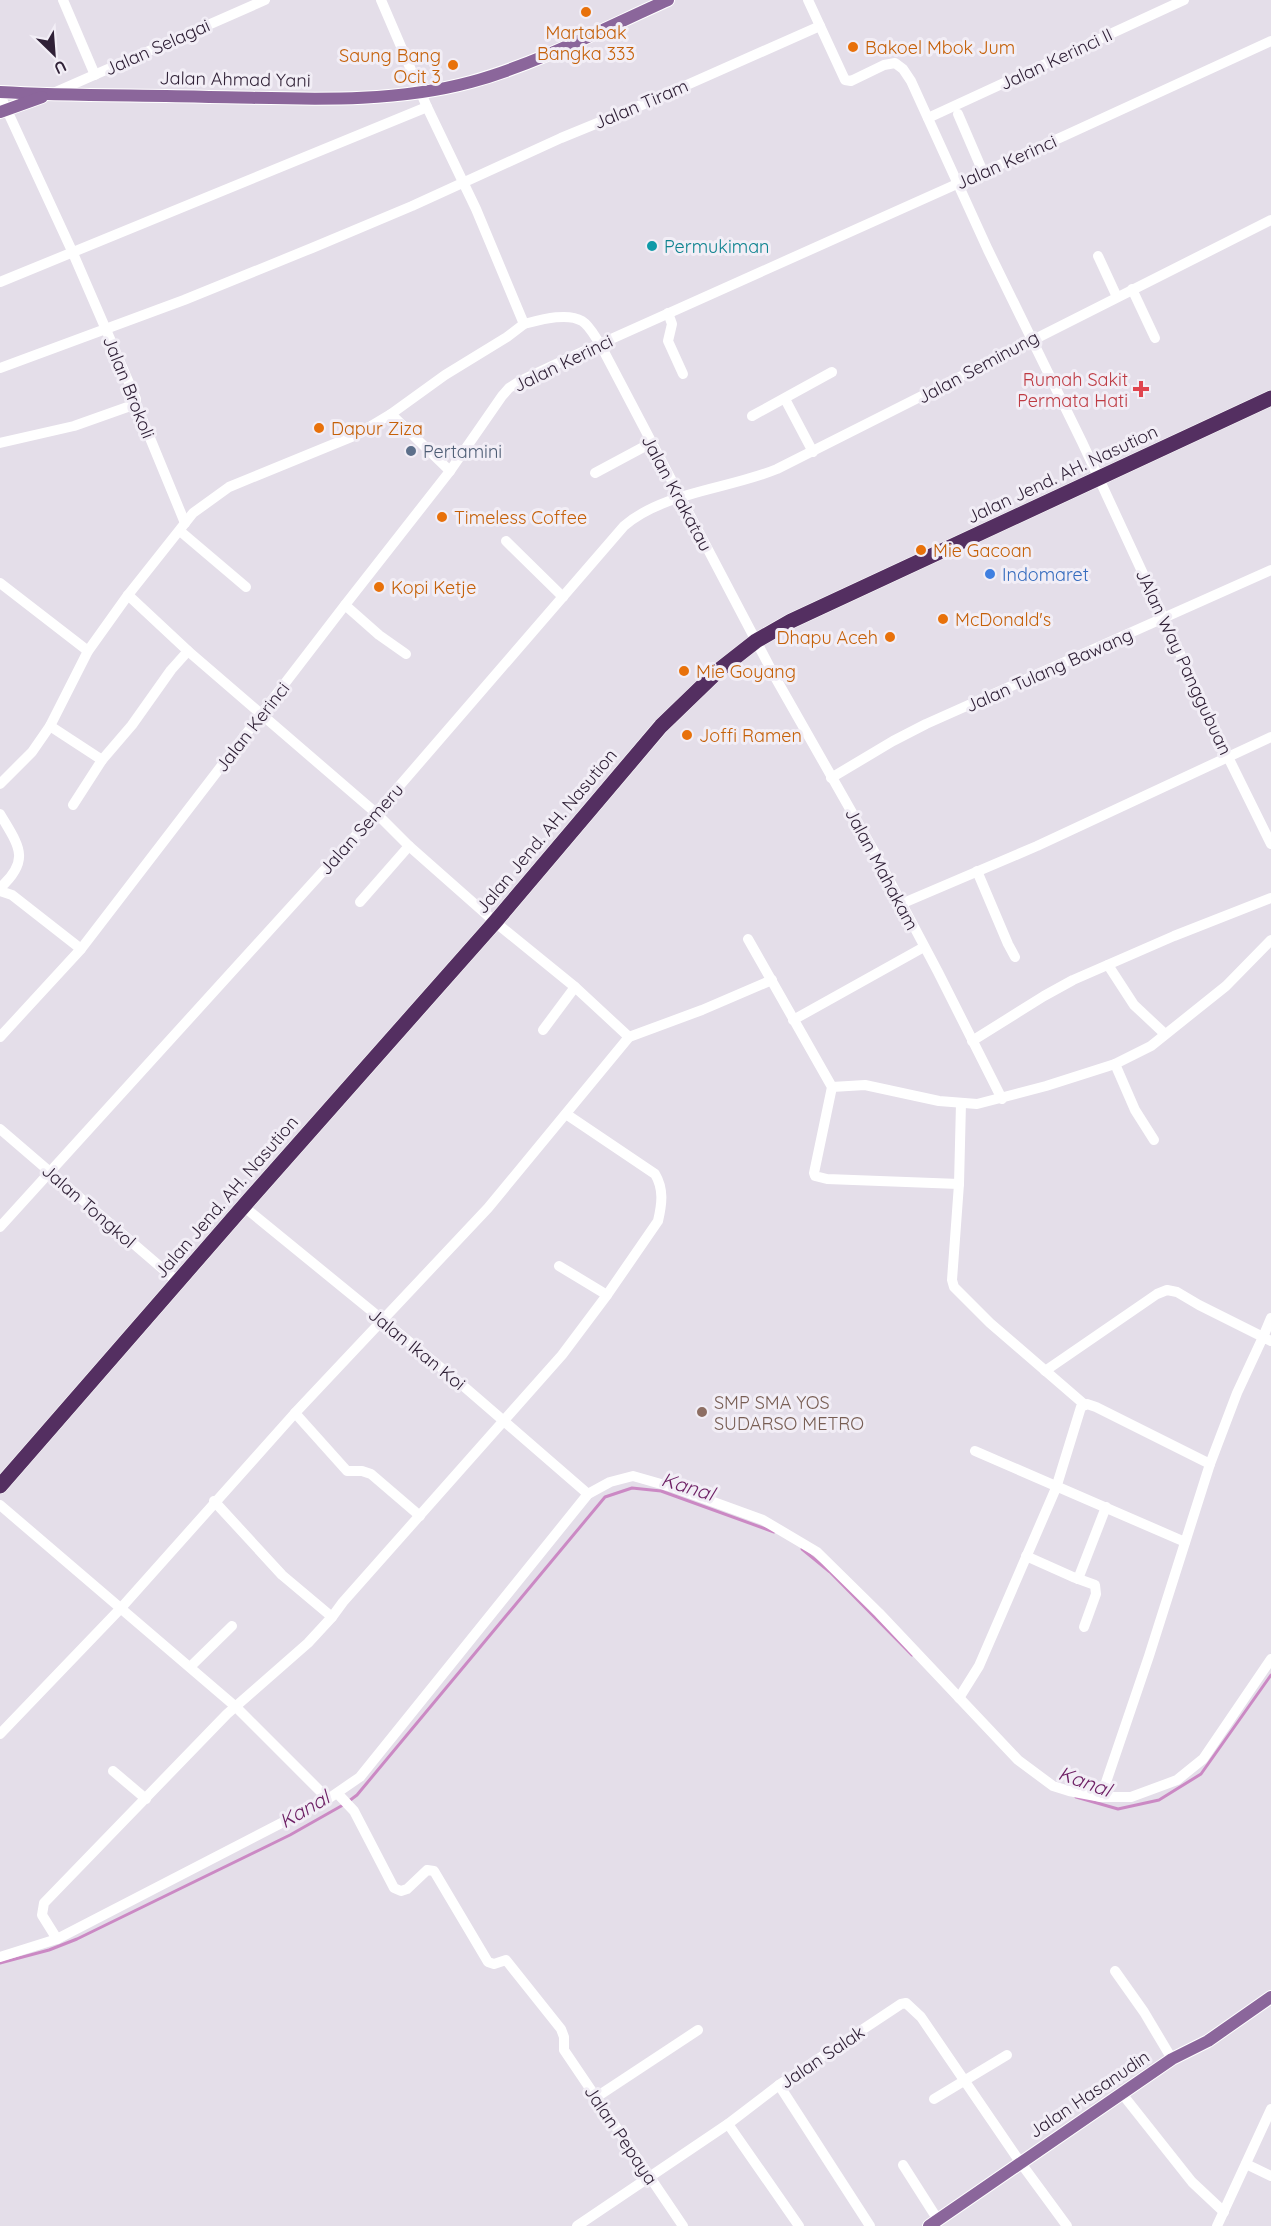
<svg xmlns="http://www.w3.org/2000/svg" width="1271" height="2226" font-family="Quicksand,sans-serif">
	<style>
		.lines { fill: none; stroke-linecap: round; stroke-linejoin: round }
		.stream { stroke: #cb89c4; stroke-width: 3 }
		.major-casing { stroke: #fff; stroke-width: 14 }
		.highway-casing { stroke: #fff; stroke-width: 16 }
		.minor { stroke: #fff; stroke-width: 10 }
		.major { stroke: #8b669b; stroke-width: 12 }
		.highway { stroke: #542f61; stroke-width: 15 }
		.food-dot { fill: #e8710a; stroke: #f2eef6; stroke-width: 2 }
		.culture-dot { fill: #0f9aa8; stroke: #f2eef6; stroke-width: 2 }
		.health-dot { fill: #e0444e; stroke: #f2eef6; stroke-width: 2 }
		.service-dot { fill: #5c6f8a; stroke: #f2eef6; stroke-width: 2 }
		.shop-dot { fill: #3f7fe0; stroke: #f2eef6; stroke-width: 2 }
		.education-dot { fill: #8d6e63; stroke: #f2eef6; stroke-width: 2 }
		.labels { text-anchor: middle; dominant-baseline: central; stroke-width: 6; stroke-linejoin: round; paint-order: stroke }
		.food-label { font-size: 18px; fill: #c56008; stroke: #f2eef6; text-anchor: start }
		.street-label { font-size: 18px; fill: #302137; stroke: #f2eef6 }
		.culture-label { font-size: 18px; fill: #0d838f; stroke: #f2eef6; text-anchor: start }
		.health-label { font-size: 18px; fill: #be3a42; stroke: #f2eef6; text-anchor: end }
		.service-label { font-size: 18px; fill: #4e5e75; stroke: #f2eef6; text-anchor: start }
		.shop-label { font-size: 18px; fill: #366cbe; stroke: #f2eef6; text-anchor: start }
		.education-label { font-size: 18px; fill: #785e54; stroke: #f2eef6; text-anchor: start }
		.water-label { font-size: 20px; font-style: italic; fill: #6e2065; stroke: #f2eef6 }
	</style>
	<rect width="100%" height="100%" fill="#e4dee9"/>
	<g class="lines">
		<g class="stream">
			<path d="M802 1549 830 1572 912 1655"/>
			<path d="M1076 1797 1118 1809 1159 1800 1201 1774 1271 1675"/>
			<path d="M349 1801 357 1795 605 1497 632 1488 661 1491 774 1532"/>
			<path d="M0 1963 49 1950 77 1939 290 1835 343 1805"/>
		</g>
		<defs>
			<g id="major">
				<path d="M0 92C69 96 139 95 209 97 295 98 386 105 471 82 537 64 605 28 668 0"/>
				<path d="M0 112 42 97"/>
				<path d="M929 2226 1172 2059 1208 2041 1271 1997"/>
			</g>
			<path id="highway" d="M0 1486 249 1200 495 922 661 726 719 670 756 641 791 621 1271 398"/>
		</defs>
		<use href="#major" class="major-casing"/>
		<use href="#highway" class="highway-casing"/>
		<g class="minor">
			<path d="M63 0 95 75"/>
			<path d="M808 0 845 80 851 81 884 65 895 63 903 69 911 81 988 250 1082 442 1228 757 1271 844"/>
			<path d="M51 94 265 0"/>
			<path d="M0 95 72 251 136 399V404L185 523"/>
			<path d="M958 114 983 172"/>
			<path d="M928 118 1184 0"/>
			<path d="M1098 256 1117 297"/>
			<path d="M0 282 427 107"/>
			<path d="M1132 289 1155 338"/>
			<path d="M668 313 672 324 668 341 683 374"/>
			<path d="M524 324C540 320 567 312 582 321 590 326 595 337 600 344L775 677 875 853 938 972 1002 1099"/>
			<path d="M0 368 184 300 312 248 412 206 561 138 644 104 820 26"/>
			<path d="M785 399 813 452"/>
			<path d="M391 414 450 471"/>
			<path d="M752 416 832 372"/>
			<path d="M0 443 74 426 136 404"/>
			<path d="M595 473 651 443"/>
			<path d="M180 531 246 587"/>
			<path d="M506 541 563 597"/>
			<path d="M0 583 88 651"/>
			<path d="M128 595 188 651 376 813 409 846 495 922 575 987 629 1037"/>
			<path d="M345 605 379 635 406 654"/>
			<path d="M50 726 102 760"/>
			<path d="M831 778 893 741 926 724 1271 570"/>
			<path d="M0 784 32 752 50 726 88 651 128 595 193 513 229 487 356 435 391 414 445 375 507 337 524 324 476 209 427 107 381 0"/>
			<path d="M73 805 102 760 132 725 171 670 188 651"/>
			<path d="M0 814C18 845 32 859 0 888"/>
			<path d="M977 871 1008 944 1015 957"/>
			<path d="M0 891 12 895 81 949"/>
			<path d="M360 902 409 846"/>
			<path d="M901 904 1037 846 1271 737"/>
			<path d="M748 939 832 1087 814 1173 815 1176 827 1179 959 1184"/>
			<path d="M1108 965 1134 1005 1165 1034"/>
			<path d="M793 1020 924 947"/>
			<path d="M543 1030 575 987"/>
			<path d="M0 1037 81 949 345 605 450 471 502 396 509 388 520 381 571 357 1064 136 1271 41"/>
			<path d="M972 1041 1044 996 1073 980 1174 936 1271 898"/>
			<path d="M1115 1064 1135 1110 1154 1140"/>
			<path d="M832 1087 865 1085 939 1101 977 1104 1046 1086 1115 1064 1151 1046 1226 986 1271 940"/>
			<path d="M961 1103 959 1184 952 1280 954 1287 990 1323 1085 1405"/>
			<path d="M0 1129 178 1282"/>
			<path d="M243 1206 461 1384 588 1494"/>
			<path d="M0 1227 376 813 624 526C663 492 729 489 777 469L1271 220"/>
			<path d="M559 1266 607 1295"/>
			<path d="M1045 1371 1157 1294 1167 1290 1177 1292 1199 1305 1263 1337 1271 1318"/>
			<path d="M295 1413 347 1471H362L371 1474 420 1516"/>
			<path d="M975 1451 1185 1542"/>
			<path d="M214 1501 282 1575 332 1617"/>
			<path d="M0 1505 236 1707 328 1799 57 1939 0 1957"/>
			<path d="M1026 1556 1073 1577 1095 1585 1096 1594 1084 1627"/>
			<path d="M1078 1579 1106 1507"/>
			<path d="M190 1667 232 1626"/>
			<path d="M959 1698 979 1666 1056 1488 1081 1407 1087 1404 1096 1407 1210 1464"/>
			<path d="M0 1734 121 1608 295 1413 488 1208 629 1037 702 1010 772 980"/>
			<path d="M113 1771 146 1799"/>
			<path d="M338 1794 354 1811 394 1888 401 1891 407 1889 427 1870 434 1871 488 1962 494 1964 506 1960 561 2029 564 2037V2050L683 2226"/>
			<path d="M1101 1797 1149 1656 1210 1464 1237 1393 1263 1337 1271 1341"/>
			<path d="M328 1799 360 1777 588 1494 610 1482 633 1476 675 1488 763 1520 817 1552 879 1613 1018 1760 1053 1786 1069 1791 1101 1797H1131L1177 1780 1203 1759 1271 1659"/>
			<path d="M57 1939 42 1915 44 1903 227 1714 308 1643 332 1617 343 1602 562 1355 607 1295 658 1221C662 1204 664 1189 655 1174L566 1114"/>
			<path d="M1115 1971 1144 2012 1172 2059"/>
			<path d="M779 2085 870 2226"/>
			<path d="M1123 2095 1192 2182 1224 2212"/>
			<path d="M595 2098 698 2030"/>
			<path d="M934 2099 1007 2055"/>
			<path d="M728 2124 799 2226"/>
			<path d="M1246 2164 1271 2176"/>
			<path d="M903 2165 938 2220"/>
			<path d="M577 2226 728 2124 779 2085 901 2004 906 2003 921 2017 1020 2162 1067 2226"/>
			<path d="M1217 2226 1271 2109"/>
		</g>
		<use href="#major" class="major"/>
		<use href="#highway" class="highway"/>
	</g>
	<g class="food-dot">
		<circle cx="586" cy="12" r="6"/>
		<circle cx="853" cy="47" r="6"/>
		<circle cx="453" cy="65" r="6"/>
		<circle cx="319" cy="428" r="6"/>
		<circle cx="442" cy="517" r="6"/>
		<circle cx="921" cy="550" r="6"/>
		<circle cx="379" cy="587" r="6"/>
		<circle cx="943" cy="619" r="6"/>
		<circle cx="890" cy="637" r="6"/>
		<circle cx="684" cy="671" r="6"/>
		<circle cx="687" cy="735" r="6"/>
	</g>
	<circle class="culture-dot" cx="652" cy="246" r="6"/>
	<path class="health-dot" d="M1138 380h6v6h6v6h-6v6h-6v-6h-6v-6h6z"/>
	<circle class="service-dot" cx="411" cy="451" r="6"/>
	<circle class="shop-dot" cx="990" cy="574" r="6"/>
	<circle class="education-dot" cx="702" cy="1412" r="6"/>
	<g class="labels">
		<g class="food-label">
			<text x="586" y="32" text-anchor="middle">Martabak<tspan x="586" dy="21">Bangka 333</tspan></text>
			<text x="865" y="47">Bakoel Mbok Jum</text>
			<text x="441" y="55" text-anchor="end">Saung Bang<tspan x="441" dy="21">Ocit 3</tspan></text>
			<text x="331" y="428">Dapur Ziza</text>
			<text x="454" y="517">Timeless Coffee</text>
			<text x="933" y="550">Mie Gacoan</text>
			<text x="391" y="587">Kopi Ketje</text>
			<text x="955" y="619">McDonald's</text>
			<text x="878" y="637" text-anchor="end">Dhapu Aceh</text>
			<text x="696" y="671">Mie Goyang</text>
			<text x="699" y="735">Joffi Ramen</text>
		</g>
		<g class="street-label">
			<text transform="translate(157 47) rotate(-24)">Jalan Selagai</text>
			<text transform="translate(1056 59) rotate(-25)">Jalan Kerinci II</text>
			<text transform="translate(235 79) rotate(1)">Jalan Ahmad Yani</text>
			<text transform="translate(641 104) rotate(-23)">Jalan Tiram</text>
			<text transform="translate(1006 162) rotate(-24)">Jalan Kerinci</text>
			<text transform="translate(563 363) rotate(-26)">Jalan Kerinci</text>
			<text transform="translate(978 367) rotate(-28)">Jalan Seminung</text>
			<text transform="translate(129 387) rotate(68)">Jalan Brokoli</text>
			<text transform="translate(1062 474) rotate(-25)">Jalan Jend. AH. Nasution</text>
			<text transform="translate(677 493) rotate(62)">Jalan Krakatau</text>
			<text transform="translate(1184 662) rotate(65)">JAlan Way Panggubuan</text>
			<text transform="translate(1049 670) rotate(-24)">Jalan Tulang Bawang</text>
			<text transform="translate(252 727) rotate(-52)">Jalan Kerinci</text>
			<text transform="translate(361 829) rotate(-48)">Jalan Semeru</text>
			<text transform="translate(546 831) rotate(-50)">Jalan Jend. AH. Nasution</text>
			<text transform="translate(882 869) rotate(62)">Jalan Mahakam</text>
			<text transform="translate(226 1197) rotate(-49)">Jalan Jend. AH. Nasution</text>
			<text transform="translate(89 1206) rotate(41)">Jalan Tongkol</text>
			<text transform="translate(417 1349) rotate(39)">Jalan Ikan Koi</text>
			<text transform="translate(822 2057) rotate(-34)">Jalan Salak</text>
			<text transform="translate(1089 2094) rotate(-34)">Jalan Hasanudin</text>
			<text transform="translate(621 2135) rotate(56)">Jalan Pepaya</text>
		</g>
		<g class="culture-label">
			<text x="664" y="246">Permukiman</text>
		</g>
		<g class="health-label">
			<text x="1128" y="379">Rumah Sakit<tspan x="1128" dy="21">Permata Hati</tspan></text>
		</g>
		<g class="service-label">
			<text x="423" y="451">Pertamini</text>
		</g>
		<g class="shop-label">
			<text x="1002" y="574">Indomaret</text>
		</g>
		<g class="education-label">
			<text x="714" y="1402">SMP SMA YOS<tspan x="714" dy="21">SUDARSO METRO</tspan></text>
		</g>
		<g class="water-label">
			<text transform="translate(688 1486) rotate(17)">Kanal</text>
			<text transform="translate(1085 1781) rotate(20)">Kanal</text>
			<text transform="translate(304 1809) rotate(-30)">Kanal</text>
		</g>
	</g>
	<g transform="translate(54 54) rotate(155)" stroke="#f2eef6" stroke-width="4.5" paint-order="stroke">
	<path d="M0-4.5L10 22L0 15L-10 22Z" fill="#302137"/>
	<text y="-9" font-size="16" font-weight="bold" text-anchor="middle" fill="#302137">U</text>
	</g>
</svg>
